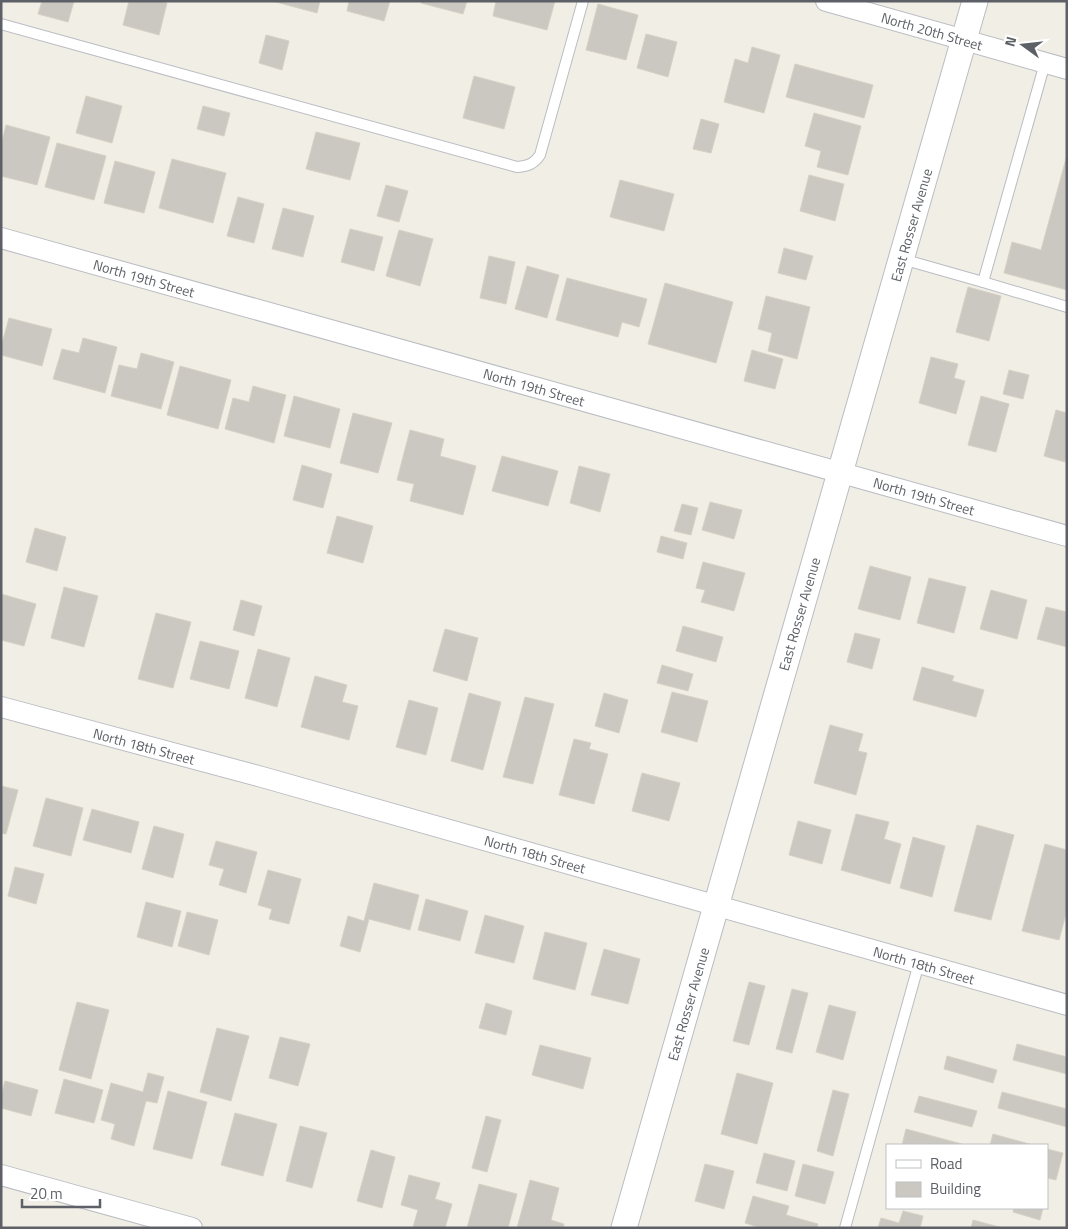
<svg xmlns="http://www.w3.org/2000/svg" width="1068" height="1229" font-family="'Titillium Web',sans-serif">
	<style>
		.building { fill: #cbc8c2; stroke: #d6d1c3 }
		.lines { fill: none; stroke-linecap: round; stroke-linejoin: round }
		.service-casing { stroke: #babdc2; stroke-width: 12 }
		.minor-casing { stroke: #babdc2; stroke-width: 22 }
		.tertiary-casing { stroke: #babdc2; stroke-width: 27 }
		.service { stroke: #fff; stroke-width: 10 }
		.minor { stroke: #fff; stroke-width: 20 }
		.tertiary { stroke: #fff; stroke-width: 25 }
		.labels { text-anchor: middle; dominant-baseline: central; stroke-width: 4.5; stroke-linejoin: round; paint-order: stroke }
		.street-label { font-size: 14px; fill: #5d6167; stroke: #fff }
	</style>
	<rect width="100%" height="100%" fill="#f0eee5"/>
	<g class="building">
		<path d="M42 1H74L68 22 38 14Z"/>
		<path d="M129 1H162L167 3 159 35 123 25Z"/>
		<path d="M276 1H320L317 13 276 2Z"/>
		<path d="M349 1H390L384 21 347 11Z"/>
		<path d="M421 1H467L463 14 421 3Z"/>
		<path d="M496 1H555L547 30 493 16Z"/>
		<path d="M598 4 638 15 626 60 586 50Z"/>
		<path d="M646 34 677 42 668 77 637 68Z"/>
		<path d="M266 35 289 41 282 70 259 63Z"/>
		<path d="M752 47 780 55 764 113 724 102 735 59 748 63Z"/>
		<path d="M795 64 873 85 864 118 786 97Z"/>
		<path d="M474 76 515 87 504 129 463 118Z"/>
		<path d="M86 96 122 106 112 143 76 133Z"/>
		<path d="M203 106 230 113 224 136 197 129Z"/>
		<path d="M814 113 861 126 848 175 817 167 821 151 805 146Z"/>
		<path d="M701 119 719 124 711 153 693 149Z"/>
		<path d="M6 125 50 137 37 185 1 176V145Z"/>
		<path d="M316 132 360 143 350 180 306 169Z"/>
		<path d="M57 143 106 156 94 200 45 187Z"/>
		<path d="M1067 155V290L1004 273 1012 242 1041 250Z"/>
		<path d="M172 159 226 173 213 223 159 208Z"/>
		<path d="M115 161 155 172 144 213 104 203Z"/>
		<path d="M809 175 844 184 835 221 800 211Z"/>
		<path d="M620 180 674 194 664 231 610 217Z"/>
		<path d="M386 185 408 191 399 222 377 216Z"/>
		<path d="M238 197 264 204 254 243 227 236Z"/>
		<path d="M283 208 314 216 303 257 272 249Z"/>
		<path d="M350 229 383 237 374 271 341 262Z"/>
		<path d="M399 230 433 239 420 286 386 276Z"/>
		<path d="M784 248 813 256 806 280 778 273Z"/>
		<path d="M489 256 515 262 506 304 480 298Z"/>
		<path d="M527 266 559 275 547 318 515 309Z"/>
		<path d="M567 278 647 299 639 327 622 322 618 337 556 320Z"/>
		<path d="M665 283 733 302 716 363 648 344Z"/>
		<path d="M968 287 1001 296 989 341 956 332Z"/>
		<path d="M766 296 810 307 797 359 768 351 772 333 758 329Z"/>
		<path d="M9 318 52 329 42 366 1 355V347Z"/>
		<path d="M83 338 117 347 105 393 53 379 62 349 79 353Z"/>
		<path d="M752 350 783 359 775 389 744 381Z"/>
		<path d="M141 353 174 362 161 409 111 396 119 365 137 369Z"/>
		<path d="M931 357 958 364 954 378 965 381 956 414 919 403Z"/>
		<path d="M180 366 231 380 218 429 167 415Z"/>
		<path d="M1009 370 1029 375 1023 399 1003 394Z"/>
		<path d="M253 386 286 395 274 443 225 429 233 398 249 402Z"/>
		<path d="M294 396 340 409 330 448 284 436Z"/>
		<path d="M981 396 1009 404 996 452 968 445Z"/>
		<path d="M1056 410 1067 413V456L1065 462 1044 456Z"/>
		<path d="M353 413 392 423 378 473 340 463Z"/>
		<path d="M410 430 444 439 440 456 476 466 463 515 410 501 414 484 397 480Z"/>
		<path d="M502 456 558 471 548 506 492 491Z"/>
		<path d="M302 465 332 474 323 508 293 500Z"/>
		<path d="M579 466 610 474 600 512 570 503Z"/>
		<path d="M710 502 742 510 734 539 702 530Z"/>
		<path d="M682 504 698 508 691 535 674 531Z"/>
		<path d="M337 516 373 526 363 563 327 553Z"/>
		<path d="M35 528 66 537 57 571 26 562Z"/>
		<path d="M661 536 687 543 683 559 657 552Z"/>
		<path d="M703 562 745 573 734 611 701 602 705 590 696 588Z"/>
		<path d="M870 566 911 577 900 620 858 609Z"/>
		<path d="M929 578 966 587 954 633 917 623Z"/>
		<path d="M64 587 98 596 84 647 51 638Z"/>
		<path d="M991 590 1027 600 1017 639 980 629Z"/>
		<path d="M1 594 36 604 24 646 1 640Z"/>
		<path d="M241 600 262 606 254 636 233 630Z"/>
		<path d="M1046 607 1067 612V647L1037 639Z"/>
		<path d="M156 613 191 622 173 688 138 679Z"/>
		<path d="M683 626 723 637 716 662 676 651Z"/>
		<path d="M445 629 478 638 467 681 433 671Z"/>
		<path d="M855 633 880 639 872 669 847 662Z"/>
		<path d="M200 641 239 651 229 689 190 679Z"/>
		<path d="M258 649 290 658 277 707 245 698Z"/>
		<path d="M662 665 693 674 688 691 657 683Z"/>
		<path d="M922 667 954 676 952 681 984 690 976 717 913 700Z"/>
		<path d="M315 676 347 685 342 702 358 706 349 740 301 727Z"/>
		<path d="M672 692 708 701 697 742 661 732Z"/>
		<path d="M469 693 501 702 483 770 451 761Z"/>
		<path d="M604 693 628 700 619 733 595 726Z"/>
		<path d="M525 697 554 704 533 784 503 777Z"/>
		<path d="M409 700 438 708 426 755 396 747Z"/>
		<path d="M830 725 863 734 858 751 867 753 856 795 814 783Z"/>
		<path d="M574 739 591 743 589 749 608 754 594 804 559 795Z"/>
		<path d="M642 773 680 783 669 821 632 811Z"/>
		<path d="M1 786 18 790 6 834 1 833Z"/>
		<path d="M46 798 83 808 71 856 33 846Z"/>
		<path d="M92 809 139 822 131 853 83 840Z"/>
		<path d="M856 814 889 822 884 839 901 844 890 884 841 870Z"/>
		<path d="M798 821 831 830 822 864 789 855Z"/>
		<path d="M977 825 1014 835 991 920 954 911Z"/>
		<path d="M154 826 184 834 173 878 142 869Z"/>
		<path d="M913 837 945 846 932 897 900 888Z"/>
		<path d="M216 841 257 852 246 893 219 885 224 869 209 865Z"/>
		<path d="M1045 844 1067 850V910L1059 940 1022 931Z"/>
		<path d="M15 867 44 874 36 904 8 896Z"/>
		<path d="M268 870 301 879 289 924 269 919 272 909 258 905Z"/>
		<path d="M374 883 419 895 410 930 369 919 360 952 340 946 348 916 364 921Z"/>
		<path d="M426 899 468 911 460 941 418 930Z"/>
		<path d="M146 902 181 911 172 947 137 937Z"/>
		<path d="M187 912 218 920 209 955 178 946Z"/>
		<path d="M485 915 524 926 514 963 475 953Z"/>
		<path d="M545 932 587 943 575 990 533 979Z"/>
		<path d="M604 949 640 959 628 1004 591 995Z"/>
		<path d="M749 982 765 986 749 1045 733 1041Z"/>
		<path d="M792 989 808 993 792 1053 776 1049Z"/>
		<path d="M77 1002 109 1010 91 1079 59 1070Z"/>
		<path d="M486 1003 512 1011 506 1035 479 1028Z"/>
		<path d="M829 1005 856 1012 843 1060 816 1052Z"/>
		<path d="M217 1028 249 1036 231 1101 200 1092Z"/>
		<path d="M280 1037 310 1044 298 1086 269 1078Z"/>
		<path d="M1017 1044 1067 1057V1074L1013 1060Z"/>
		<path d="M540 1045 591 1058 583 1089 532 1075Z"/>
		<path d="M947 1056 997 1070 993 1083 944 1069Z"/>
		<path d="M148 1073 164 1077 157 1103 146 1101 134 1146 111 1139 115 1124 101 1120 111 1083 143 1092Z"/>
		<path d="M737 1073 773 1083 757 1144 721 1134Z"/>
		<path d="M64 1079 103 1090 94 1123 55 1113Z"/>
		<path d="M5 1081 38 1090 31 1116 1 1108V1095Z"/>
		<path d="M833 1090 849 1094 833 1156 817 1151Z"/>
		<path d="M168 1091 207 1102 192 1159 153 1149Z"/>
		<path d="M1002 1092 1067 1109V1127L998 1108Z"/>
		<path d="M919 1096 977 1111 972 1127 914 1112Z"/>
		<path d="M235 1113 277 1124 263 1176 221 1165Z"/>
		<path d="M486 1116 501 1120 487 1172 472 1168Z"/>
		<path d="M300 1126 327 1133 312 1188 286 1181Z"/>
		<path d="M906 1129 962 1144V1145H902Z"/>
		<path d="M993 1134 1033 1145H990Z"/>
		<path d="M1047 1149 1063 1153 1056 1180 1047 1178Z"/>
		<path d="M371 1150 395 1157 382 1208 357 1201Z"/>
		<path d="M764 1153 795 1161 787 1191 756 1183Z"/>
		<path d="M705 1164 734 1171 724 1209 695 1201Z"/>
		<path d="M803 1164 834 1172 825 1204 795 1196Z"/>
		<path d="M409 1175 440 1183 435 1199 452 1204 445 1228H418L413 1227 418 1210 401 1205Z"/>
		<path d="M530 1180 559 1188 551 1220 564 1224 563 1228H517Z"/>
		<path d="M479 1184 517 1194 508 1228H467Z"/>
		<path d="M753 1196 789 1206 786 1215 818 1224 817 1228H761L745 1223Z"/>
		<path d="M1014 1208H1043L1040 1220 1013 1212Z"/>
		<path d="M903 1211 923 1216 920 1228H878L881 1218 899 1223Z"/>
		<path d="M973 1220 1003 1228H971Z"/>
	</g>
	<g class="lines">
		<defs>
			<g id="service">
				<path d="M1 24 517 167C528 166 534 164 540 155L583 1"/>
				<path d="M1045 63 983 282 1067 307"/>
				<path d="M902 259 983 282"/>
				<path d="M845 1228 919 963"/>
			</g>
			<g id="minor">
				<path d="M826 1 1067 69"/>
				<path d="M1 238 1067 536"/>
				<path d="M1 707 262 777 1067 1005"/>
				<path d="M1 1175 192 1228"/>
			</g>
			<path id="tertiary" d="M624 1228 975 1"/>
		</defs>
		<use href="#service" class="service-casing"/>
		<use href="#minor" class="minor-casing"/>
		<use href="#tertiary" class="tertiary-casing"/>
		<use href="#service" class="service"/>
		<use href="#minor" class="minor"/>
		<use href="#tertiary" class="tertiary"/>
	</g>
	<g class="labels">
		<g class="street-label">
			<text transform="translate(932 31) rotate(16)">North 20th Street</text>
			<text transform="translate(911 225) rotate(-74)">East Rosser Avenue</text>
			<text transform="translate(144 278) rotate(16)">North 19th Street</text>
			<text transform="translate(534 387) rotate(16)">North 19th Street</text>
			<text transform="translate(924 496) rotate(16)">North 19th Street</text>
			<text transform="translate(799 614) rotate(-74)">East Rosser Avenue</text>
			<text transform="translate(144 746) rotate(15)">North 18th Street</text>
			<text transform="translate(535 854) rotate(16)">North 18th Street</text>
			<text transform="translate(924 965) rotate(16)">North 18th Street</text>
			<text transform="translate(688 1004) rotate(-74)">East Rosser Avenue</text>
		</g>
	</g>
	<rect width="1068" height="1229" fill="none" stroke="#5d6167" stroke-width="5"/>
	<rect x="886" y="1144" width="162" height="65" fill="#ffffff" stroke="#bec0c2"/>
	<rect x="896" y="1160" width="25" height="8" fill="#ffffff" stroke="#bec0c2"/>
	<text x="930" y="1169" font-size="15" fill="#5d6167">Road</text>
	<rect x="896" y="1182" width="25" height="15" fill="#cbc8c2" stroke="#bec0c2"/>
	<text x="930" y="1194" font-size="15" fill="#5d6167">Building</text>
	<g transform="translate(1023 45) rotate(285)" stroke="#ffffff" stroke-width="4" paint-order="stroke">
	<path d="M0-4L9 19L0 12L-9 19Z" fill="#5d6167"/>
	<text y="-8" font-size="14" font-weight="bold" text-anchor="middle" fill="#5d6167">N</text>
	</g>
	<path d="M22 1199v8h78v-8" fill="none" stroke="#5d6167" stroke-width="2.5"/>
	<text x="30" y="1199" font-size="15" fill="#5d6167" stroke="#ffffff" stroke-width="4" paint-order="stroke">20 m</text>
</svg>
